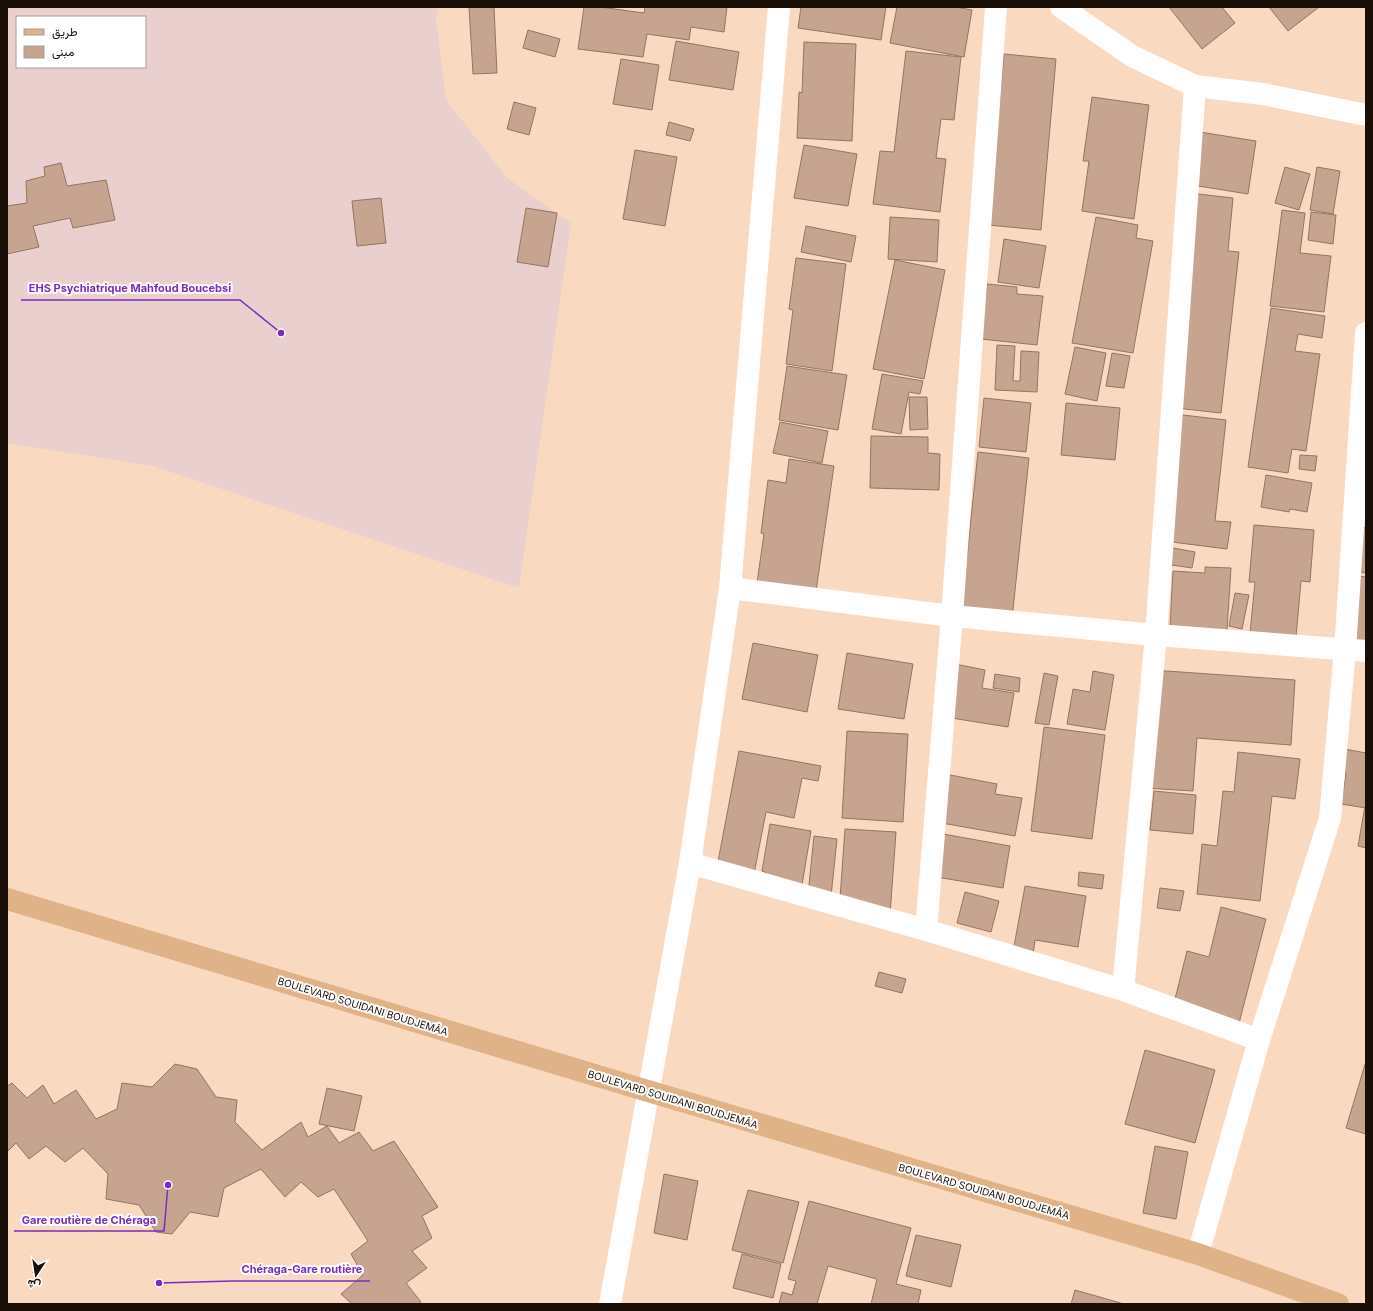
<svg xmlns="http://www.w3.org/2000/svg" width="1373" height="1311" font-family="Inter,Vazirmatn,sans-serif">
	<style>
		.medical { fill: #e9cfce; fill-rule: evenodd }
		.building { fill: #c6a48f; stroke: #947460 }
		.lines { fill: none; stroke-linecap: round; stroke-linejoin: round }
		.minor { stroke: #fff; stroke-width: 22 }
		.major { stroke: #dfb387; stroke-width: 22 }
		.labels { text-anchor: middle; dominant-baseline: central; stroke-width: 4; stroke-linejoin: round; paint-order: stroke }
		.street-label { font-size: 10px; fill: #1a0f06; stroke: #fff }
		.leader { fill: none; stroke: #7b2cbf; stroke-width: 1.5 }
		.callout-dot { fill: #7b2cbf; stroke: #fff; stroke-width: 1.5 }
		.callout-label { font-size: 11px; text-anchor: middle; font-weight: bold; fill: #7b2cbf; stroke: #fff; stroke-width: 4; stroke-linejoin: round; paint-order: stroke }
	</style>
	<rect width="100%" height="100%" fill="#f9d9bf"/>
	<path class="medical" d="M7 7H439L436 18 446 100 507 178 571 223 519 588 153 466 7 443ZM17 17H145V67H17Z"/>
	<g class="building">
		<path d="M469 7H494L497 73 473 74Z"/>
		<path d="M584 7H600L644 13 645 7H727L724 32 691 27 689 40 647 34 643 57 578 49Z"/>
		<path d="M801 7H886L881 40 798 28Z"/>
		<path d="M897 7H955L972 10 964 57 890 43Z"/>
		<path d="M1169 7H1222L1235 23 1202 49Z"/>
		<path d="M1269 7H1319L1288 31Z"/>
		<path d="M528 30 560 39 555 57 523 48Z"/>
		<path d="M676 41 739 52 733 90 669 80Z"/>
		<path d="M804 42 856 44 852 141 797 138 799 92 802 93Z"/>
		<path d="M906 51 961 57 954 120 941 119 936 158 946 159 940 212 873 204 880 151 894 152Z"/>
		<path d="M1004 54 1056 59 1041 230 988 225Z"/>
		<path d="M621 59 659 65 652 110 613 104Z"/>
		<path d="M1092 97 1149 105 1134 219 1082 211 1089 161H1083Z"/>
		<path d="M514 102 536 108 529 135 507 129Z"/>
		<path d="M669 122 694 129 690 141 666 135Z"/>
		<path d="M1200 132 1256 141 1248 194 1192 185Z"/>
		<path d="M804 145 857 154 848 206 794 198Z"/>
		<path d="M635 150 677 157 665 226 623 219Z"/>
		<path d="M61 163 67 186 106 180 115 220 73 228 70 218 33 226 39 247 7 254V206L27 203 26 181 45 176 44 167Z"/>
		<path d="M1285 167 1310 174 1299 210 1275 203Z"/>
		<path d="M1317 167 1340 171 1333 214 1310 210Z"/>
		<path d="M1190 193 1233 198 1228 251 1239 252 1221 413 1167 407Z"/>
		<path d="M381 198 386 243 357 246 352 201Z"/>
		<path d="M526 208 557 213 548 267 517 262Z"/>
		<path d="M1282 210 1305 213 1300 253 1331 256 1324 312 1270 306Z"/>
		<path d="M1311 212 1336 215 1333 244 1308 240Z"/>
		<path d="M890 217 939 220 937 262 888 259Z"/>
		<path d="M1096 217 1138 225 1136 238 1153 241 1133 353 1072 343Z"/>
		<path d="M806 226 856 236 851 262 801 252Z"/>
		<path d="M1004 239 1046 246 1039 288 998 282Z"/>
		<path d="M796 258 846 264 832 371 786 364 793 310 789 309Z"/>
		<path d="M895 260 945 270 924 379 873 369Z"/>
		<path d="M987 284 1017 287V294L1043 296 1037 345 981 339Z"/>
		<path d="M1271 308 1325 316 1322 338 1298 334 1295 351 1320 354 1306 451 1292 449 1288 473 1248 467Z"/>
		<path d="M997 345 1015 346 1013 381H1020L1021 351 1039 352 1037 392 995 390Z"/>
		<path d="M1075 347 1106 353 1097 401 1065 394Z"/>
		<path d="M1112 353 1130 356 1124 388 1106 386Z"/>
		<path d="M787 366 847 375 838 430 779 420Z"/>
		<path d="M882 374 923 381 920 394 909 392 901 434 872 429Z"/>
		<path d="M909 397H927L928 429 910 430Z"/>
		<path d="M984 398 1031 403 1026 452 979 447Z"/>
		<path d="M1066 403 1120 408 1115 460 1061 455Z"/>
		<path d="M1174 414 1226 420 1215 521 1231 522 1227 549 1172 542Z"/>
		<path d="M780 422 828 431 822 463 773 453Z"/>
		<path d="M871 436 928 437V453L940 454 939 490 870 488Z"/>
		<path d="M978 452 1029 458 1012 619 961 614Z"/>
		<path d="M1300 455 1317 456 1315 471 1299 469Z"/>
		<path d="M789 459 834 466 814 605 755 597 764 534 761 533 768 480 786 483Z"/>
		<path d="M1266 475 1312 483 1307 512 1290 509 1289 512 1261 507Z"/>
		<path d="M1254 525 1314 530 1310 582 1301 581 1296 637 1250 633 1255 582H1249Z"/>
		<path d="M1349 525 1366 528V573L1341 569Z"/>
		<path d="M1168 547 1195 552 1192 568 1165 564Z"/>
		<path d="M1205 567 1231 568 1227 630 1170 627 1173 571 1205 573Z"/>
		<path d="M1350 575 1366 577V642L1344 640Z"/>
		<path d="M1235 593 1249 595 1242 629 1229 626Z"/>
		<path d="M753 643 818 655 807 712 742 699Z"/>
		<path d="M847 653 913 664 904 719 838 709Z"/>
		<path d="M955 664 985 670 982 688 1014 693 1008 727 945 717Z"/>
		<path d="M1152 670 1295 680 1291 745 1197 738 1193 791 1144 788Z"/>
		<path d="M1093 671 1114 675 1105 730 1067 724 1073 689 1090 692Z"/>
		<path d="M1044 673 1058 676 1049 725 1035 723Z"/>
		<path d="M995 674 1020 678 1019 692 993 688Z"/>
		<path d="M1044 727 1105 735 1092 839 1031 831Z"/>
		<path d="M847 731 908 734 903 822 842 818Z"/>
		<path d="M1339 748 1366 753V808L1341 804 1346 774 1335 772Z"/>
		<path d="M739 751 821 766 818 781 802 778 794 818 766 812 753 879 716 872Z"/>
		<path d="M1238 752 1300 759 1295 799 1272 796 1260 901 1197 894 1202 844 1217 846 1223 791 1234 792Z"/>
		<path d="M945 774 997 784 995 794 1022 798 1015 836 936 822Z"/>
		<path d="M1154 791 1196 795 1193 834 1150 830Z"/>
		<path d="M1365 806 1366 807V848L1358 846Z"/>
		<path d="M770 824 811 831 800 897 762 891 765 872 762 871Z"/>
		<path d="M845 829 896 832 890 915 839 912Z"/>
		<path d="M943 834 1010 846 1003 888 936 877Z"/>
		<path d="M814 836 837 839 830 906 807 904Z"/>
		<path d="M1079 872 1104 875 1102 889 1078 886Z"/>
		<path d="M1025 886 1086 896 1078 947 1035 940 1033 955 1013 952Z"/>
		<path d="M1160 888 1184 891 1180 911 1157 908Z"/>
		<path d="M965 892 999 901 991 932 957 923Z"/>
		<path d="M1221 907 1266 919 1237 1031 1171 1015 1187 951 1209 957Z"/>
		<path d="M879 972 906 979 902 993 875 986Z"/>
		<path d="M1145 1050 1215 1070 1195 1143 1125 1124Z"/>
		<path d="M1366 1061V1134L1346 1128Z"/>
		<path d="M175 1064 197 1069 216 1097 237 1100 235 1122 262 1150 301 1122 308 1137 327 1126 339 1143 359 1132 373 1151 394 1141 438 1207 422 1216 432 1238 412 1251 427 1268 406 1283 421 1302 418 1304H352L341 1294 363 1275 351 1254 368 1241 334 1189 318 1197 301 1182 285 1197 261 1169 224 1188 218 1217 190 1212 172 1234 156 1232 139 1205 106 1199 108 1174 83 1148 65 1162 46 1146 29 1159 16 1143 7 1152V1086L12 1083 27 1098 43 1085 54 1104 76 1090 96 1119 117 1109 122 1083 152 1087Z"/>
		<path d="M327 1088 362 1096 354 1131 319 1124Z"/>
		<path d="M1155 1146 1188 1152 1176 1219 1143 1213Z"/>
		<path d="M664 1174 698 1181 687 1240 654 1233Z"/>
		<path d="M748 1190 799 1202 783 1263 732 1250Z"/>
		<path d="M809 1201 911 1228 896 1284 921 1290 918 1304H871L877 1279 828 1266 817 1304H779L782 1292 792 1295 796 1281 788 1279Z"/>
		<path d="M916 1235 961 1245 951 1287 906 1276Z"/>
		<path d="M742 1254 781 1264 773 1298 733 1288Z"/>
		<path d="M1075 1290 1124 1304H1071Z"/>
	</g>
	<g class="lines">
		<g class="minor">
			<path d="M1061 7 1132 56 1195 86 1263 94 1366 115"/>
			<path d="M730 588 952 616 1156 635 1366 651"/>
			<path d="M690 863 926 930 1123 990 1259 1040"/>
			<path d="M926 930 952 616 996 7"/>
			<path d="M1123 990 1156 635 1195 86"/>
			<path d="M1198 1254 1259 1040 1330 818 1345 650 1366 333"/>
			<path d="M610 1304 690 863 730 588 779 7"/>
		</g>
		<path class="major" d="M7 899 648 1091 1198 1254 1338 1304"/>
	</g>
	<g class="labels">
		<g class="street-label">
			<text transform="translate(363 1006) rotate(17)">BOULEVARD SOUIDANI BOUDJEMÂA</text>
			<text transform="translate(673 1099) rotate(17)">BOULEVARD SOUIDANI BOUDJEMÂA</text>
			<text transform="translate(984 1191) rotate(16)">BOULEVARD SOUIDANI BOUDJEMÂA</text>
		</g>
	</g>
	<path class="leader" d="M281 333L240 300H21M168 1185L164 1231H14M159 1283L233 1281H370"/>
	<g class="callout-dot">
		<circle cx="281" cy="333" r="4"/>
		<circle cx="168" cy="1185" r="4"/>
		<circle cx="159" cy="1283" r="4"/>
	</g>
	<g class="callout-label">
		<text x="130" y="292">EHS Psychiatrique Mahfoud Boucebsi</text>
		<text x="89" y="1224">Gare routière de Chéraga</text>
		<text x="302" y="1273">Chéraga-Gare routière</text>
	</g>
	<rect width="1373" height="1311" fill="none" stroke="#1a0f06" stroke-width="16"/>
	<rect x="16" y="16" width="130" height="52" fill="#ffffff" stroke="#a39f9b"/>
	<rect x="24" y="29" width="20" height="6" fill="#dfb387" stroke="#a39f9b"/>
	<text x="52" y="36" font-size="12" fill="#1a0f06">طريق</text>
	<rect x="24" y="46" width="20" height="12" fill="#c6a48f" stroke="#a39f9b"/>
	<text x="52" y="56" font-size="12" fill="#1a0f06">مبنى</text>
	<g transform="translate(36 1275) rotate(192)" stroke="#ffffff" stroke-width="3" paint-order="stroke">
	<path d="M0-3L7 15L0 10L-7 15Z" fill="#1a0f06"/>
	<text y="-6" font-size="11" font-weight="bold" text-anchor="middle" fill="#1a0f06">ش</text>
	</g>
</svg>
